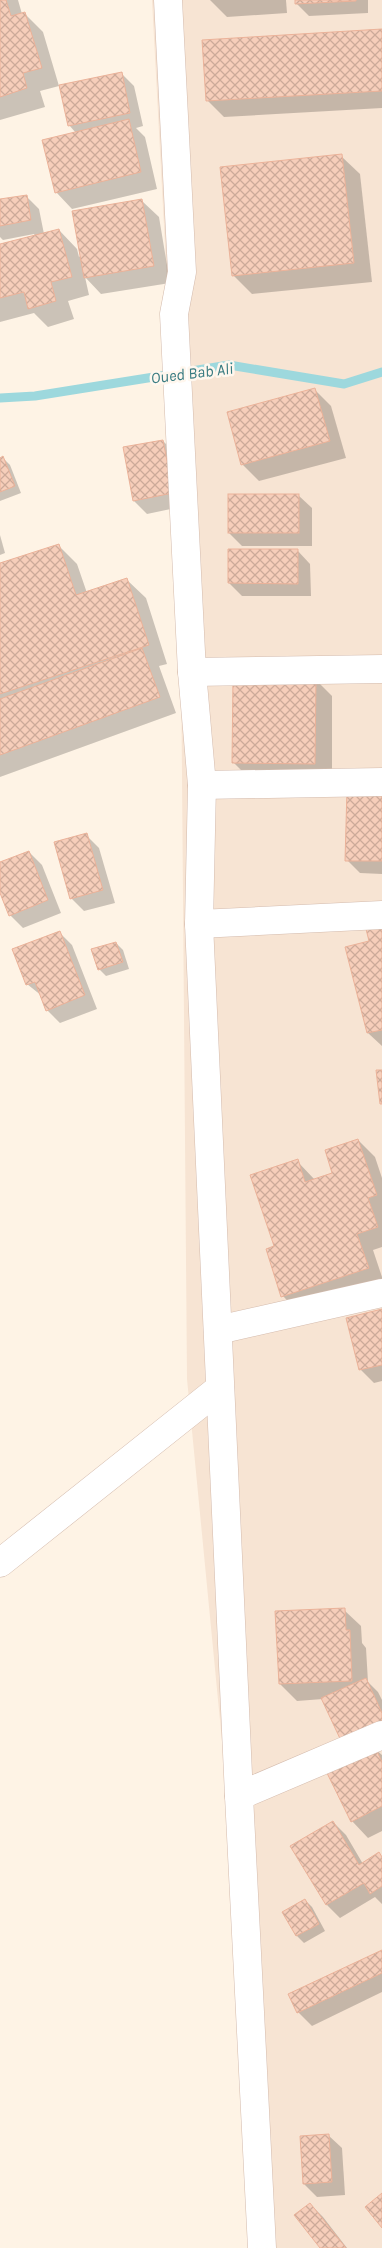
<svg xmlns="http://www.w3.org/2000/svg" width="382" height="2248" font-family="Karla,sans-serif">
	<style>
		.residential { fill: #f7e4d3 }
		.shadow { fill: #0003 }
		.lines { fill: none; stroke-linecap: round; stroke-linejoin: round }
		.stream { stroke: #9dd8dd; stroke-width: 9 }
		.building { fill: url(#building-cross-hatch); stroke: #ebb299 }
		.minor-casing { stroke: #d4bbad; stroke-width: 29 }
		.minor { stroke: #fff; stroke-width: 28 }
		.labels { text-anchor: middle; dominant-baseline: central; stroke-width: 5; stroke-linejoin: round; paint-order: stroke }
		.water-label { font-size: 16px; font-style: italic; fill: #397b81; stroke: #fff7ee }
	</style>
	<defs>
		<pattern id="building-cross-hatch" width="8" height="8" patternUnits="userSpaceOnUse" patternTransform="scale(1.25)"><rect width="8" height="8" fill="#f6ceba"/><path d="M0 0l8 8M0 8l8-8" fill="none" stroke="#ca9"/></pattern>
	</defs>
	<rect width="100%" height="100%" fill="#fef3e5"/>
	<path class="residential" d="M152 0H382V2248H271L187 1379 181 655 169 320Z"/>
	<g class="shadow">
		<path d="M0 0H18L22 14 24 13 43 32 59 86 40 91 45 107 0 120Z"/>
		<path d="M210 0H286L287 13 227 17Z"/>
		<path d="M296 0H368V13L309 16 296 3Z"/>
		<path d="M382 31V108L224 117 208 101Z"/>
		<path d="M121 73 134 86 143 126 136 128 145 137 157 189 72 209 56 192 76 133 69 125Z"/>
		<path d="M341 156 360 174 372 282 252 294 233 275Z"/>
		<path d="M26 196 39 209 44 234 59 230 77 249 79 257 142 201 159 217 170 283 101 294 85 277 89 295 68 301 74 319 48 327 34 313 0 322V246L35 236 34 234 3 240 0 237V201Z"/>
		<path d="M315 390 331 406 346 458 259 481 242 464Z"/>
		<path d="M163 441 176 454 185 506 147 514 134 501Z"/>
		<path d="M3 458 10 465 21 493 0 501V459Z"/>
		<path d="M298 495 312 508V546H242L229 533Z"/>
		<path d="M0 535 5 553 0 555Z"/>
		<path d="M58 545 77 564 87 593 127 580 146 598 167 664 159 666 176 713 0 777V564Z"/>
		<path d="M297 550 310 564 311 596H242L229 583Z"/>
		<path d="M315 679 332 696V780L250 779 233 762Z"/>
		<path d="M382 791V874L360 873 347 860Z"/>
		<path d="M86 835 99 848 115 903 84 911 71 898Z"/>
		<path d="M29 852 42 865 61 913 23 928 10 915 0 890V864Z"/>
		<path d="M382 922V1046L368 1033 370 942Z"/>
		<path d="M59 932 72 945 97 1009 60 1023 47 1010 42 996 27 984Z"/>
		<path d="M116 943 123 950 129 969 106 976 99 969Z"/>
		<path d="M358 1140 375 1157 382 1178V1247L373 1250 382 1277V1285L299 1313 283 1296 276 1247 297 1161 315 1180 334 1173Z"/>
		<path d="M382 1311V1381L374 1383 361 1370 347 1319Z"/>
		<path d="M344 1610 361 1626 362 1643 366 1648 368 1682 378 1692 382 1700V1746L375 1749 382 1755V1831L368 1838 352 1821 355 1756 323 1699 297 1701 280 1684Z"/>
		<path d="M333 1822 346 1835 363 1864 379 1854 382 1857V1904L375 1897 340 1918 327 1905 292 1847Z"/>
		<path d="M305 1900 312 1907 325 1931 304 1943 297 1936 284 1912Z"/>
		<path d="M382 1951V1992L312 2026 299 2013 290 1995Z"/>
		<path d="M328 2135 342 2148 345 2195 317 2197 304 2184Z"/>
		<path d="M310 2204 323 2217 347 2248H322Z"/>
	</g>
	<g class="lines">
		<path class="stream" d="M0 398 35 396 229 365 344 384 382 372"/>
	</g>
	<g class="building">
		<path d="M0 0H6L11 16 25 12 42 68 23 73 27 88 0 97Z"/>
		<path d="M295 0H356V1L295 4Z"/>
		<path d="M382 29V91L206 101 202 40Z"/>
		<path d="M122 72 130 113 68 126 59 85Z"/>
		<path d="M129 119 141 172 55 193 42 140Z"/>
		<path d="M342 154 354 263 232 276 220 167Z"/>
		<path d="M27 195 31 220 0 226V199Z"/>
		<path d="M142 199 154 266 84 278 72 211Z"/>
		<path d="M59 229 72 277 51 282 56 301 28 309 24 292 0 298V244Z"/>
		<path d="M315 388 330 441 241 465 227 412Z"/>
		<path d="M163 440 173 493 133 501 123 447Z"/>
		<path d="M3 456 15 486 0 492V458Z"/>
		<rect x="228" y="494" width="71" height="39"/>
		<path d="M59 544 76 595 127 578 149 645 0 694V563Z"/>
		<path d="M228 549H298V584L228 583Z"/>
		<path d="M142 648 160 697 0 755V699Z"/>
		<path d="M233 677 316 678 315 764 232 763Z"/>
		<path d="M347 789 382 790V861H345Z"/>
		<path d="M87 833 103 890 70 899 54 842Z"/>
		<path d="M29 851 48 900 9 916 0 893V862Z"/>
		<path d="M382 921V1030L367 1033 345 947 369 941 365 925Z"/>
		<path d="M60 931 85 995 46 1011 35 982 26 985 12 949Z"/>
		<path d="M116 942 123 962 98 970 91 949Z"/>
		<path d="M376 1070H382V1104H380Z"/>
		<path d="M358 1139 377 1195 368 1198 378 1227 357 1234 369 1268 281 1297 266 1249 274 1246 250 1175 298 1159 305 1182 332 1173 325 1150Z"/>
		<path d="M382 1309V1365L359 1370 346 1318Z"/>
		<path d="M345 1608 346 1630H350L352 1681 279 1684 275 1611Z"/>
		<path d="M366 1678 382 1713V1727L343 1745 321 1698Z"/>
		<path d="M374 1745 382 1762V1806L351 1822 325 1769Z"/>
		<path d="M333 1821 359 1865 379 1852 382 1857V1886L370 1894 364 1883 326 1905 290 1846Z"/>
		<path d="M305 1899 319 1924 296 1936 282 1912Z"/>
		<path d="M382 1950V1973L297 2013 288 1994Z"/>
		<path d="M329 2134 332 2182 303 2184 300 2136Z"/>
		<path d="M382 2193V2228L365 2207Z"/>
		<path d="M310 2203 346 2248H320L294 2215Z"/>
	</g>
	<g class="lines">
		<defs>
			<g id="minor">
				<path d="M168 0 182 272 174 314 192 672 202 785 199 924 239 1796 262 2248"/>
				<path d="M192 672 382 669"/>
				<path d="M202 785 382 782"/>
				<path d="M199 924 382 915"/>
				<path d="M218 1330 382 1293"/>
				<path d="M0 1563 220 1388"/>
				<path d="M239 1796 382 1735"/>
			</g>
		</defs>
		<use href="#minor" class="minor-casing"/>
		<use href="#minor" class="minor"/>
	</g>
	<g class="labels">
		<g class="water-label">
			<text transform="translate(192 373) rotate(-7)">Oued Bab Ali</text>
		</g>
	</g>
</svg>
